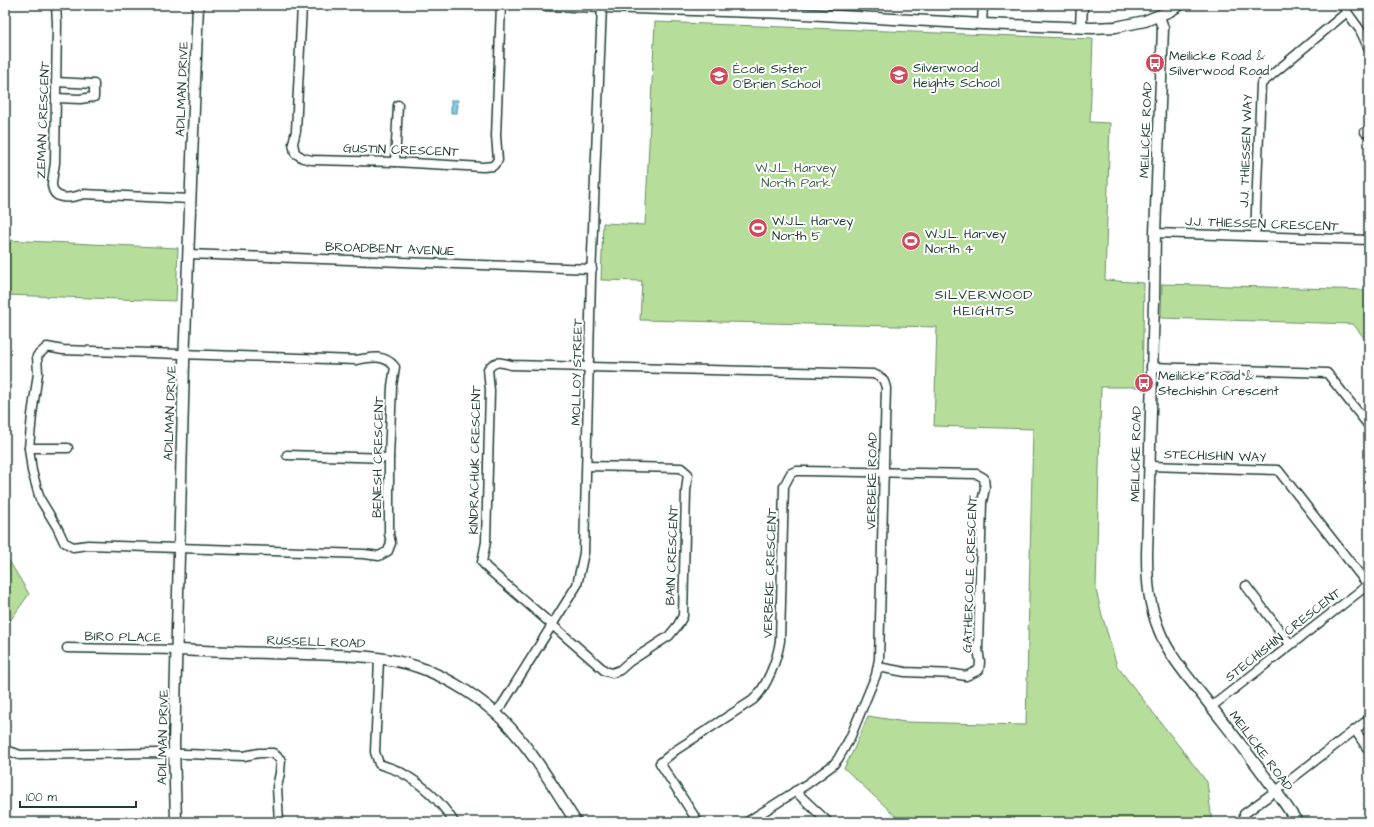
<svg xmlns="http://www.w3.org/2000/svg" width="1374" height="827" font-family="'Architects Daughter',sans-serif">
	<style>
		.green { fill: #b6de9a; stroke: #6a8e67 }
		.water { fill: #82c9e3; stroke: #5a919d }
		.lines { fill: none; stroke-linecap: round; stroke-linejoin: round }
		.minor-casing { stroke: #1f3d34; stroke-width: 11 }
		.tertiary-casing { stroke: #1f3d34; stroke-width: 13 }
		.minor { stroke: #fff; stroke-width: 8 }
		.tertiary { stroke: #fff; stroke-width: 10 }
		.labels { text-anchor: middle; dominant-baseline: central; stroke-width: 4; stroke-linejoin: round; paint-order: stroke }
		.poi-label { font-size: 13px; fill: #1f3d34; stroke: #fff; text-anchor: start }
		.street-label { font-size: 13px; fill: #1f3d34; stroke: #fff }
		.park-label { font-size: 13px; fill: #45654e; stroke: #fff }
		.neighbourhood-label { font-size: 14px; letter-spacing: 1px; fill: #1f3d34; stroke: #fff }
	</style>
	<rect width="100%" height="100%" fill="#fff"/>
	<filter id="ink" filterUnits="userSpaceOnUse"><feTurbulence type="fractalNoise" baseFrequency=".025" numOctaves="2"/><feDisplacementMap in="SourceGraphic" scale="8" xChannelSelector="R" yChannelSelector="G"/><feConvolveMatrix kernelMatrix="1 2 1 2 8 2 1 2 1" color-interpolation-filters="sRGB"/></filter>
	<g filter="url(#ink)">
		<g class="green">
			<path d="M5 15 7 36V155L5 174Z"/>
			<path d="M655 22 1093 39 1090 122 1110 123 1105 280 1144 283 1142 387H1101L1096 590 1102 615 1117 666 1207 782 1212 822H902L844 768 854 749 868 716 905 722 1026 725 1033 429 934 426 937 327 640 320 642 281 601 280 603 223 645 225Z"/>
			<path d="M5 240 178 248 176 301 5 295Z"/>
			<path d="M1162 284 1369 290V344L1353 324 1161 318Z"/>
			<path d="M5 554 29 594 5 628Z"/>
		</g>
		<path class="water" d="M451 100H458L457 113H451Z"/>
		<g class="lines">
			<defs>
				<g id="minor">
					<path d="M56 5 57 23 55 163C54 170 52 179 52 185 54 202 72 198 83 194L190 199"/>
					<path d="M302 5 296 131 293 143 295 153 303 158 312 160 395 162 483 167 493 166 498 160 496 136 501 5"/>
					<path d="M1342 5 1360 30 1369 49"/>
					<path d="M982 24 983 5"/>
					<path d="M56 98 80 99 94 97V84L56 82"/>
					<path d="M1365 132 1369 131"/>
					<path d="M395 162 398 105"/>
					<path d="M1155 233 1369 240"/>
					<path d="M1255 236 1261 84 1347 12"/>
					<path d="M188 254 592 269"/>
					<path d="M47 347 63 350 356 360C371 357 385 354 395 367L392 386 389 458V534L391 543 388 551 379 556 364 554 88 545 73 547 64 542 57 527 40 499 32 471 29 448 32 415 38 373 37 356Z"/>
					<path d="M1151 367 1327 373 1369 426"/>
					<path d="M29 448H68"/>
					<path d="M287 455 389 458"/>
					<path d="M587 466 681 468 688 474 686 491 683 616 678 625 669 636 629 662 620 670 612 673 605 671 487 568 482 562 486 542 490 391 488 369C495 360 501 362 511 365L873 374C882 377 884 379 886 388L879 659 876 675 850 738 838 759 833 765 807 784 747 822"/>
					<path d="M1149 466 1278 470 1368 585"/>
					<path d="M1246 586 1290 644"/>
					<path d="M67 648 177 650"/>
					<path d="M379 659 375 752 379 764C387 767 396 769 402 773 424 785 441 802 454 822"/>
					<path d="M1211 707 1369 584"/>
					<path d="M495 713 502 705 577 585 584 553 591 278 602 5"/>
					<path d="M1355 730 1369 751"/>
					<path d="M5 753 12 752 20 755 156 753 244 756 259 753H273L281 760 280 773 277 787 279 822"/>
					<path d="M795 791 828 822"/>
					<path d="M1276 791 1369 719"/>
					<path d="M698 822 660 763 676 750 753 700C767 687 777 660 780 641L784 486 791 473 796 471H803L977 474 984 478 985 488 982 502 978 648 980 662 979 670 966 676 954 674 905 672 878 667"/>
					<path d="M1245 822 1244 814 1270 795"/>
				</g>
				<g id="tertiary">
					<path d="M544 5 787 13 982 24 1092 28 1116 27 1145 21 1170 11 1180 5"/>
					<path d="M1159 16 1163 28 1155 233 1154 302 1147 555C1147 582 1149 605 1159 630 1169 656 1189 678 1206 700 1237 740 1270 780 1297 822"/>
					<path d="M1081 27 1082 5"/>
					<path d="M177 650C220 652 262 653 304 654 341 655 383 655 418 667 448 677 482 699 504 721 533 751 554 788 576 822"/>
					<path d="M176 822 174 745 184 364 198 5"/>
				</g>
			</defs>
			<use href="#minor" class="minor-casing"/>
			<use href="#tertiary" class="tertiary-casing"/>
			<use href="#minor" class="minor"/>
			<use href="#tertiary" class="tertiary"/>
		</g>
	</g>
	<defs>
		<symbol id="bus-disc" viewBox="-11 -11 22 22"><circle r="9.5" fill="#d1495b" stroke="#fff"/><path d="M-5-6H5V4H4V6H2V4H-2V6H-4V4H-5ZM-3.5-4V0h7V-4ZM-3.5 1.2v1.5H-2V1.2ZM2 1.2v1.5H3.5V1.2Z" fill="#fff"/></symbol>
		<symbol id="school-disc" viewBox="-11 -11 22 22"><circle r="9.5" fill="#d1495b" stroke="#fff"/><path d="M0-5L7-2L0 1L-7-2ZM-4 1L0 2.5L4 1V4Q0 6-4 4Z" fill="#fff"/></symbol>
		<symbol id="stadium-disc" viewBox="-11 -11 22 22"><circle r="9.5" fill="#d1495b" stroke="#fff"/><path d="M0-5a6.5 5 0 1 0 0 10a6.5 5 0 1 0 0-10ZM-3.5-1.8h7v3.6h-7Z" fill="#fff"/></symbol>
	</defs>
	<g fill-rule="evenodd">
		<use href="#bus-disc" x="1144" y="52" width="22" height="22"/>
		<use href="#school-disc" x="888" y="64" width="22" height="22"/>
		<use href="#school-disc" x="708" y="65" width="22" height="22"/>
		<use href="#stadium-disc" x="747" y="217" width="22" height="22"/>
		<use href="#stadium-disc" x="900" y="230" width="22" height="22"/>
		<use href="#bus-disc" x="1133" y="372" width="22" height="22"/>
	</g>
	<g class="labels">
		<g class="poi-label">
			<text x="1169" y="56">Meilicke Road &amp;<tspan x="1169" dy="15">Silverwood Road</tspan></text>
			<text x="913" y="68">Silverwood<tspan x="913" dy="15">Heights School</tspan></text>
			<text x="733" y="69">École Sister<tspan x="733" dy="15">O'Brien School</tspan></text>
			<text x="772" y="221">W.J.L. Harvey<tspan x="772" dy="15">North 5</tspan></text>
			<text x="925" y="234">W.J.L. Harvey<tspan x="925" dy="15">North 4</tspan></text>
			<text x="1158" y="376">Meilicke Road &amp;<tspan x="1158" dy="15">Stechishin Crescent</tspan></text>
		</g>
		<g class="street-label">
			<text transform="translate(182 89) rotate(-88)">ADILMAN DRIVE</text>
			<text transform="translate(43 120) rotate(-88)">ZEMAN CRESCENT</text>
			<text transform="translate(1146 130) rotate(-88)">MEILICKE ROAD</text>
			<text transform="translate(401 150) rotate(2)">GUSTIN CRESCENT</text>
			<text transform="translate(1246 151) rotate(-88)">J.J. THIESSEN WAY</text>
			<text transform="translate(1262 224) rotate(2)">J.J. THIESSEN CRESCENT</text>
			<text transform="translate(390 249) rotate(2)">BROADBENT AVENUE</text>
			<text transform="translate(577 372) rotate(-89)">MOLLOY STREET</text>
			<text transform="translate(170 413) rotate(-88)">ADILMAN DRIVE</text>
			<text transform="translate(1136 454) rotate(-89)">MEILICKE ROAD</text>
			<text transform="translate(1215 456) rotate(2)">STECHISHIN WAY</text>
			<text transform="translate(378 457) rotate(-89)">BENESH CRESCENT</text>
			<text transform="translate(475 460) rotate(-89)">KINDRACHUK CRESCENT</text>
			<text transform="translate(872 481) rotate(-89)">VERBEKE ROAD</text>
			<text transform="translate(672 555) rotate(-88)">BAIN CRESCENT</text>
			<text transform="translate(770 573) rotate(-88)">VERBEKE CRESCENT</text>
			<text transform="translate(970 574) rotate(-88)">GATHERCOLE CRESCENT</text>
			<text transform="translate(1283 635) rotate(-38)">STECHISHIN CRESCENT</text>
			<text transform="translate(123 637) rotate(1)">BIRO PLACE</text>
			<text transform="translate(316 642) rotate(2)">RUSSELL ROAD</text>
			<text transform="translate(163 737) rotate(-89)">ADILMAN DRIVE</text>
			<text transform="translate(1261 751) rotate(53)">MEILICKE ROAD</text>
		</g>
		<g class="park-label">
			<text x="796" y="168">W.J.L. Harvey<tspan x="796" dy="15">North Park</tspan></text>
		</g>
		<g class="neighbourhood-label">
			<text x="984" y="295">SILVERWOOD<tspan x="984" dy="16">HEIGHTS</tspan></text>
		</g>
	</g>
	<rect width="1374" height="827" fill="none" stroke="#fff" stroke-width="20"/>
	<rect x="10" y="10" width="1354" height="807" fill="none" stroke="#1f3d34" stroke-width="1.5" filter="url(#ink)"/>
	<path d="M20 801v6h116v-6" fill="none" stroke="#1f3d34" stroke-width="2"/>
	<text x="26" y="801" font-size="12" fill="#1f3d34" stroke="#ffffff" stroke-width="3" paint-order="stroke">100 m</text>
</svg>
